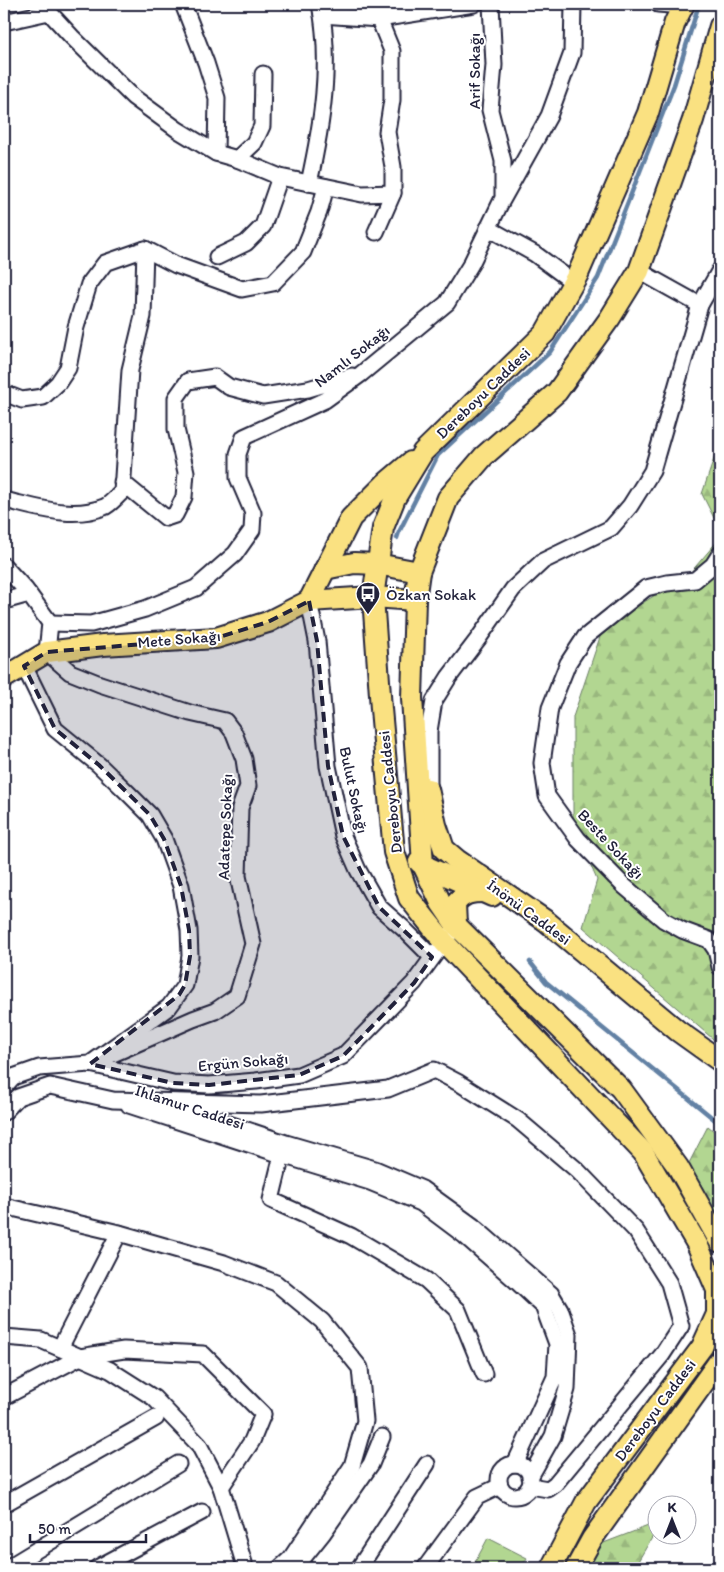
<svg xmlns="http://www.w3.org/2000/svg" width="724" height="1572" font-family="Itim,sans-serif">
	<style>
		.forest { fill: url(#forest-firs); stroke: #6a7c66 }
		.pitch { fill: #b2d691; stroke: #6a7c66 }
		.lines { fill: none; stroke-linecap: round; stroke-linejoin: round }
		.stream { stroke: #6281a4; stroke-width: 4.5 }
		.minor-casing { stroke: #22223b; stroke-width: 19 }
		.major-casing { stroke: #22223b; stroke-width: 24 }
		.minor { stroke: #fff; stroke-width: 15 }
		.major { stroke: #fae181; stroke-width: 20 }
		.marked { fill: #22223b; fill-opacity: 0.2; stroke: #22223b; stroke-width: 4; stroke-dasharray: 10 6; stroke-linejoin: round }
		.labels { text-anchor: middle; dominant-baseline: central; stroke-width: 4; stroke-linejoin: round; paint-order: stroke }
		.street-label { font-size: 16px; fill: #22223b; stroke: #fff }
		.poi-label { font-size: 16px; fill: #22223b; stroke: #fff; text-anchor: start }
	</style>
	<defs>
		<pattern id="forest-firs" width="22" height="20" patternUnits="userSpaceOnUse" patternTransform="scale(1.25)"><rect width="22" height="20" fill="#b2d691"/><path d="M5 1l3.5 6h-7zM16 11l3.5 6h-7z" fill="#99b77e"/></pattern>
	</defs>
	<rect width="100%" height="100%" fill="#fff"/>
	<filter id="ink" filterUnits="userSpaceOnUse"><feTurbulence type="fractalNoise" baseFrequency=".02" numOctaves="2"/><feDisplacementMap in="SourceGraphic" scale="10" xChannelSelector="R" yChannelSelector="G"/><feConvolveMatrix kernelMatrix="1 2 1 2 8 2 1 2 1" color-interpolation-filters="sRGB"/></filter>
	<g filter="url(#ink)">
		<g class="forest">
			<path d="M720 441V530L702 494Z"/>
			<path d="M720 538V1045L583 927 597 880 573 824V717L603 628 690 573Z"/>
			<path d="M708 1126 720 1136V1226L686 1169Z"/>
			<path d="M656 1523V1531L634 1568H588L601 1544Z"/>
		</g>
		<path class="pitch" d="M488 1538 527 1558 521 1568H472Z"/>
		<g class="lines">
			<g class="stream">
				<path d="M397 538 399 532 438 455 550 352 598 278 674 85 699 4"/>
				<path d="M530 962 546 982 720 1124"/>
			</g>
			<defs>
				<g id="minor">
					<path d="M183 4 206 63 217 98 216 153"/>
					<path d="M491 4 494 65 490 110 503 161V195"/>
					<path d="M658 4 683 6"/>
					<path d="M322 15 379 19 474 4"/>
					<path d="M4 22 49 12 72 37 133 97 178 130 216 153 237 159 280 177 362 194 393 193"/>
					<path d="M237 159 254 143 262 126 263 74"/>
					<path d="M309 183C322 124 332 64 320 4"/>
					<path d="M488 228 535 254 573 282"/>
					<path d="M376 232 393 193V167L387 132 392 100V51L379 19"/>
					<path d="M217 257 246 243 263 226 280 177"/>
					<path d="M639 271 700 305"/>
					<path d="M4 393 22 400 43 397 58 383 68 368 76 327 89 284 105 263 145 249 176 265 242 289 273 283 303 252 319 212 326 187"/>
					<path d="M122 482 166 518 175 515 184 497 186 472 176 429V398L188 381 215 377 229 387 263 396 308 389 352 376"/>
					<path d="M4 500C36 507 72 520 104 507 110 505 116 497 122 492L130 370 143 316 145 249"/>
					<path d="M720 554 713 565 695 580 667 583 646 588 585 637 568 663 550 708 542 763 547 796 578 839 624 886 664 920 682 930 709 940 716 950 720 967"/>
					<path d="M4 566 25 589 50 623 47 652 70 672 100 684 190 713 225 721 234 733 244 759 248 786 240 808 238 876 253 944 237 996 215 1011 193 1019 90 1064"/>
					<path d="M4 601 29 594"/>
					<path d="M309 601 317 641 328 766 343 836 358 870 379 907 404 929 432 957"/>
					<path d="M50 623 91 624 145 609 196 588 235 554 252 530 253 513 238 478V454L244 437 325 400 361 374 447 303 471 264 501 202 549 116 572 53 573 4"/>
					<path d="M429 791V731L434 701 449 677 478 639 513 589 543 561 611 528 630 506 652 471 700 305 720 270"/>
					<path d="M90 1064 173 1083 209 1085 256 1081 299 1075 343 1056 414 983 449 935"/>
					<path d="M4 1087 13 1077 39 1068 90 1064 169 1007 185 985 190 956 189 930 181 886 164 839 150 815 129 794 99 765 55 729 24 666"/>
					<path d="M129 1105 282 1155 370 1182 421 1203 465 1236 514 1279 543 1306 557 1344 555 1377 515 1464"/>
					<path d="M169 1109 196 1113 286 1143 375 1169 422 1189 473 1226 551 1294 560 1309 569 1335 567 1389 553 1436 530 1477"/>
					<path d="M4 1112 18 1097 50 1086 113 1100 261 1104 388 1089 434 1070 459 1083 518 1120 577 1170 636 1231 669 1283 681 1326 662 1355 555 1484 548 1489 530 1486"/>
					<path d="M282 1155 271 1200 351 1236 426 1280 458 1310 484 1374"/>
					<path d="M4 1206 119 1233 224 1263 276 1283 322 1321 360 1368 365 1421 352 1466 291 1558 280 1568"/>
					<path d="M4 1337 41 1340 110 1370 154 1398 199 1445 221 1487 244 1563V1568"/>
					<path d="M60 1348 119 1233"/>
					<path d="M4 1397 80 1357 124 1350 203 1354 263 1414 252 1441 221 1487"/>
					<circle cx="515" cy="1480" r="16"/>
					<path d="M4 1504 156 1418"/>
					<path d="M7 1568 178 1464"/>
					<path d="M97 1568 202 1512"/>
					<path d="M295 1568 323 1533 371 1464 382 1437"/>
					<path d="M359 1568 427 1464"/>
					<path d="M425 1568 477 1497 500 1486"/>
				</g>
				<g id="major">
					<path d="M720 26 693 120 639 271 610 318 557 392 484 456 448 498 419 572 415 600 412 698 423 865 441 903 456 925 621 1089 678 1167 720 1242"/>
					<path d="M325 569 354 563 377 564 419 572"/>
					<path d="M309 601 351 518 385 484 411 462"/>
					<path d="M4 678 47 652 103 645 216 638 268 622 309 601 373 597 415 600"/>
					<path d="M428 789 436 825 444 849 457 860 546 921 678 1031 720 1061"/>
					<path d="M419 862 423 865 492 896"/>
					<path d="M456 925 455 904C463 893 471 892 484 892"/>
					<path d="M551 1568 586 1502 702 1347 717 1314V1290L697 1244 643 1152 444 942 409 898 394 852 381 709 373 597 383 528 395 498 423 452 545 333 578 274 648 113 675 22 684 4"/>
					<path d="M576 1568 592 1539 720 1360"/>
				</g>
			</defs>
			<use href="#minor" class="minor-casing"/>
			<use href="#major" class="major-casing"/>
			<use href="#minor" class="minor"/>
			<use href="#major" class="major"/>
		</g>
	</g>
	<path class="marked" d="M309 601 317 641 328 766 343 836 379 907 432 957 414 983 343 1056 299 1075 209 1085 173 1083 90 1064 179 995 185 985 190 956 189 930 181 886 164 839 150 815 99 765 55 729 24 666 47 652 216 638 268 622Z"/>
	<defs>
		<symbol id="bus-pin" viewBox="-11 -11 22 30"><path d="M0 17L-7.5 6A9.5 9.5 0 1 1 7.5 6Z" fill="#22223b" stroke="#fff"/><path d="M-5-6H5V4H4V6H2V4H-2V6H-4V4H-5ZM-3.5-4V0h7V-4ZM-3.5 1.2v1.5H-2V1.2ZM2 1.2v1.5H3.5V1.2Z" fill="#fff"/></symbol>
	</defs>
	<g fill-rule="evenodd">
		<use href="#bus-pin" x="354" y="580" width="28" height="38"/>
	</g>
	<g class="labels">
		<g class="street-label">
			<text transform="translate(474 71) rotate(-90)">Arif Sokağı</text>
			<text transform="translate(352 356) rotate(-38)">Namlı Sokağı</text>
			<text transform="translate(483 393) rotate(-44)">Dereboyu Caddesi</text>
			<text transform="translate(179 639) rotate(-5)">Mete Sokağı</text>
			<text transform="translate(354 790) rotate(78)">Bulut Sokağı</text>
			<text transform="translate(390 792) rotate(-96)">Dereboyu Caddesi</text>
			<text transform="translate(225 827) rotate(-88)">Adatepe Sokağı</text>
			<text transform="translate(611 844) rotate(47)">Beste Sokağı</text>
			<text transform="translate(529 912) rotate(36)">İnönü Caddesi</text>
			<text transform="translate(243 1062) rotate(-5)">Ergün Sokağı</text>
			<text transform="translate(190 1107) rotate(18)">Ihlamur Caddesi</text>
			<text transform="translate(655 1410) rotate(-53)">Dereboyu Caddesi</text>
		</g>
		<g class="poi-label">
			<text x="386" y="594">Özkan Sokak</text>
		</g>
	</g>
	<rect width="724" height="1572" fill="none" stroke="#fff" stroke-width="20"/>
	<rect x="10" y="10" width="704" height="1552" fill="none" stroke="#22223b" stroke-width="2" filter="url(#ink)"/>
	<g transform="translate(672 1520)"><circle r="24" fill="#ffffff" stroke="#a7a7b1"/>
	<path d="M0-4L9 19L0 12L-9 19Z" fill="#22223b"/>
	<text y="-8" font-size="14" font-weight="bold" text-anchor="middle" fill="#22223b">K</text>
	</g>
	<path d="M30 1534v8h116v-8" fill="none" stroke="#22223b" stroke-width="2.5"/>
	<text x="38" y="1534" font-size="15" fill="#22223b" stroke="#ffffff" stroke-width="4" paint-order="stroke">50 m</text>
</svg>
